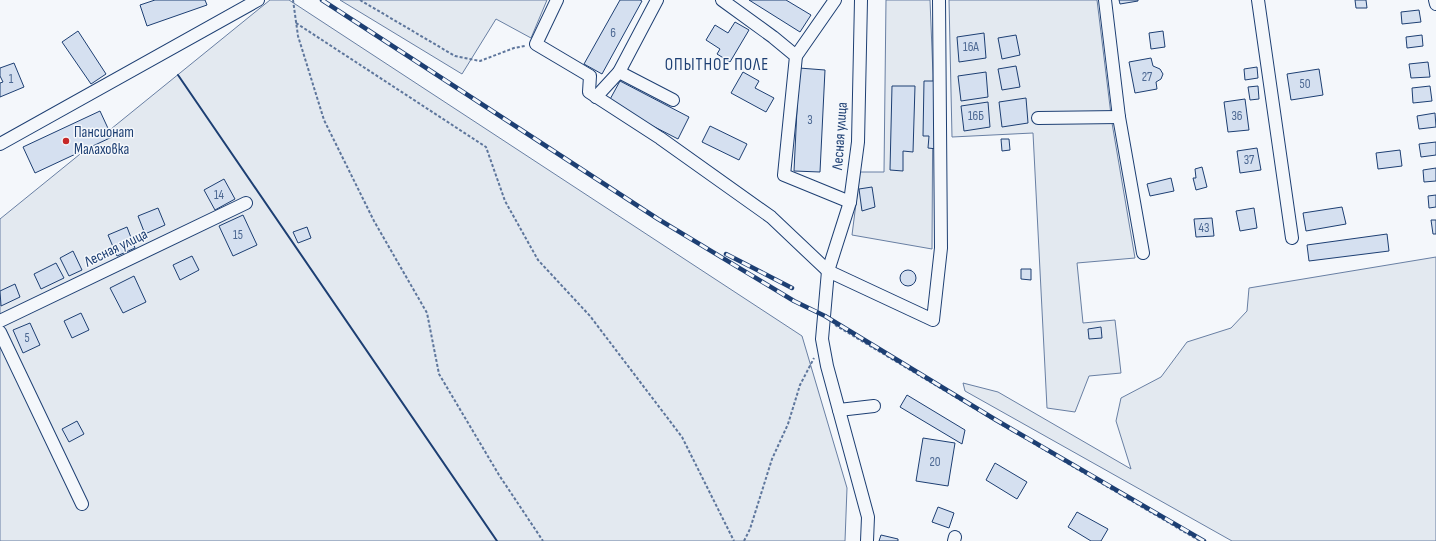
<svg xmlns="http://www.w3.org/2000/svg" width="1436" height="541" font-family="'Sofia Sans Condensed',sans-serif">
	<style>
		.green { fill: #e3e9f0; stroke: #687fa3 }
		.building { fill: #d5e0f0; stroke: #1d3f73 }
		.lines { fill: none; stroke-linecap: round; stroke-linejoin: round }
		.minor-casing { stroke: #1d3f73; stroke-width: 14 }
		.path { stroke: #5e769c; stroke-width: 2; stroke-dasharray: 3 2; stroke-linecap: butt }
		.minor { stroke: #f4f7fb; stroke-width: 12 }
		.rail-casing { stroke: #1d3f73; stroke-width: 4.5 }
		.rail { stroke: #f4f7fb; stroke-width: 3; stroke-dasharray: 9; stroke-linecap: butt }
		.wall { stroke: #1d3f73; stroke-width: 2 }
		.poi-dot { fill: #c62828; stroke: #f4f7fb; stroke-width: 1.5 }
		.labels { text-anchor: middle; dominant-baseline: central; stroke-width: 3; stroke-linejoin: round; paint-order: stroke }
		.number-label { font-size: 13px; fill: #4b6792 }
		.poi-label { font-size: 15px; fill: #1d3f73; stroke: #f4f7fb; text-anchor: start }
		.street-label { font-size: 15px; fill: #1d3f73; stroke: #f4f7fb }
		.quarter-label { font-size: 17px; letter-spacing: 1px; fill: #1d3f73; stroke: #f4f7fb }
	</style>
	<rect width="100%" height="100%" fill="#f4f7fb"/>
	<g class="green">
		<path d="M270 0H289L802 336 847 488 845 541H0V219Z"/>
		<path d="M340 0H547L531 38 496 19 462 74Z"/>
		<path d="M886 0H930L933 75 932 249 852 235 860 172H884Z"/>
		<path d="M949 0H1097L1112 123 1135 258 1077 263 1083 323 1115 320 1121 373 1089 376 1075 412 1047 408 1033 133 952 137Z"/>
		<path d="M1436 257V541H1232L965 391 963 383 998 392 1131 469 1116 421 1121 398 1161 377 1187 342 1231 328 1247 311 1249 288Z"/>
	</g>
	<g class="building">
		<path d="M155 0H205L207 5 147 26 140 5Z"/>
		<path d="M620 0H640L642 1 602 74 584 64Z"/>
		<path d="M749 0H786L811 15 800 32Z"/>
		<path d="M1119 0H1138V1L1120 4Z"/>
		<path d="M1355 0H1366L1367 8H1356Z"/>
		<path d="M1419 10 1421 22 1402 24 1401 12Z"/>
		<path d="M735 22 749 30 730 62 717 54 720 49 706 40 715 25 728 33Z"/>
		<path d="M78 31 106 74 91 84 62 42Z"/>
		<path d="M1163 31 1165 47 1151 49 1149 33Z"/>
		<path d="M984 33 986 58 959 62 957 37Z"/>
		<path d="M1016 35 1020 55 1002 59 998 38Z"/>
		<path d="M1422 35 1423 46 1407 48 1406 37Z"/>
		<path d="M1151 58 1153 66 1160 69 1163 74 1161 79 1156 82 1157 89 1135 93 1129 62Z"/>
		<path d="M1428 62 1430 77 1411 78 1409 64Z"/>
		<path d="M14 63 24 87 0 97V83L3 82 0 76V68Z"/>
		<path d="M1016 66 1020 87 1002 90 998 69Z"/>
		<path d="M1257 67 1258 78 1245 80 1244 69Z"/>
		<path d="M799 68 825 70 820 172 794 171Z"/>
		<path d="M1319 69 1323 95 1291 100 1287 74Z"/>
		<path d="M743 72 759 81 755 88 774 98 766 112 731 93Z"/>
		<path d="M986 72 988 97 961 101 958 76Z"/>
		<path d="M620 81 689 117 678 139 608 103Z"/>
		<path d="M924 81H938L937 149 928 148 929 136H923Z"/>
		<path d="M892 86H915L913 152 903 151V171L890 170Z"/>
		<path d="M1258 86 1259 99 1250 100 1248 87Z"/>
		<path d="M1430 86 1432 101 1413 103 1412 88Z"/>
		<path d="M1026 98 1028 123 1002 127 999 102Z"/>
		<path d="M1245 99 1249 130 1228 132 1224 102Z"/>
		<path d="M988 102 990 127 964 131 961 106Z"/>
		<path d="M100 111 112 137 35 173 23 147Z"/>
		<path d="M1435 113 1436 127 1419 129 1417 116Z"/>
		<path d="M710 126 747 144 739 160 702 142Z"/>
		<path d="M1001 139H1009L1010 150 1002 151Z"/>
		<path d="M1436 142V155L1421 157 1419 144Z"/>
		<path d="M1257 148 1261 170 1240 173 1237 151Z"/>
		<path d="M1400 150 1402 166 1378 169 1376 153Z"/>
		<path d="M1202 167 1207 187 1196 190 1193 178H1196L1195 169Z"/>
		<path d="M1436 168V181L1424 182 1423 170Z"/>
		<path d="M1171 178 1174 191 1150 196 1147 184Z"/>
		<path d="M224 179 235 199 215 210 204 190Z"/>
		<path d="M872 187 875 207 862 211 859 189Z"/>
		<path d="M1436 195V207L1429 208 1428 196Z"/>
		<path d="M1342 207 1346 224 1306 231 1303 213Z"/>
		<path d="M158 208 165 225 145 234 138 216Z"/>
		<path d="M1254 208 1257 228 1240 231 1236 211Z"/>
		<path d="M243 215 257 245 233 256 219 226Z"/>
		<path d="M1212 218 1214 236 1196 237 1194 219Z"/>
		<path d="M1431 220H1436V234H1433Z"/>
		<path d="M127 227 135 248 117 256 108 235Z"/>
		<path d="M307 227 311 238 298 243 293 232Z"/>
		<path d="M1387 234 1389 251 1309 261 1307 245Z"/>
		<path d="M73 251 82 270 69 276 60 258Z"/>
		<path d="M192 256 199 270 180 280 173 265Z"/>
		<path d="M56 263 64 278 41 289 34 274Z"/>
		<path d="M1021 269H1031V280L1021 279Z"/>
		<circle cx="908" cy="278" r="8"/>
		<path d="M134 276 146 302 123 313 110 288Z"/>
		<path d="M15 284 20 297 1 306 0 291Z"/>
		<path d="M81 313 89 330 72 338 64 321Z"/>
		<path d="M30 323 40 345 23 353 13 330Z"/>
		<path d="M1101 327 1102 338 1089 339 1088 329Z"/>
		<path d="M907 395 965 430 962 444 900 407Z"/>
		<path d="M77 421 84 434 69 442 62 429Z"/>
		<path d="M923 438 955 443 948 486 916 481Z"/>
		<path d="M995 463 1027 482 1017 499 986 480Z"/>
		<path d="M938 507 954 513 949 528 932 522Z"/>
		<path d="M1077 512 1108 529 1101 541H1091L1068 527Z"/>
		<path d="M881 535 898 539V541H879Z"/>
	</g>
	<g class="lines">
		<defs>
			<g id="minor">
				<path d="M557 0 536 44 590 76 589 92 660 138 771 217 828 271 933 320 941 248 939 0"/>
				<path d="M722 0 773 37 796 56 784 175 850 202"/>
				<path d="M861 0 858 142 850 202 828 271 822 339 827 366 868 517 867 541"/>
				<path d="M1105 0 1119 117 1143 253"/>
				<path d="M1258 0 1292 238"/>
				<path d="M1435 0 1436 4"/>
				<path d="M796 56 835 0"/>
				<path d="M619 72 673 100"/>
				<path d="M596 97 619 72 657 0"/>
				<path d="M1038 118 1119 117"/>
				<path d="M0 144 258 0"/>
				<path d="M0 321 246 203"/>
				<path d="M0 332 82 504"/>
				<path d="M839 410 874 406"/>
				<path d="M954 541 955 537"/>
			</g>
		</defs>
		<use href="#minor" class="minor-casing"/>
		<g class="path">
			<path d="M293 0 298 36 324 120 374 221 427 313 439 374 499 475 543 541"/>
			<path d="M360 0 455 56 480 61 514 48 525 46"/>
			<path d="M296 23 486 147 505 201 538 260 590 316 682 437 734 541"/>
			<path d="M835 325 1004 426 1200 541"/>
			<path d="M744 541 750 529 772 459 788 424 800 385 814 358"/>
		</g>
		<use href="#minor" class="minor"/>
		<defs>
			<g id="rail">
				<path d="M322 0 658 219 794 301 825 316 996 420 1204 541"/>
				<path d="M726 254 792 288"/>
			</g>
		</defs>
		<use href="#rail" class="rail-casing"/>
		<use href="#rail" class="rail"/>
		<path class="wall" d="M178 75 497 541"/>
	</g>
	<circle class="poi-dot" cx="66" cy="141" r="4"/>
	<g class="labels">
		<g class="number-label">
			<text x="613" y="33">6</text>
			<text x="971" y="47">16А</text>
			<text x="1147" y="77">27</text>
			<text x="11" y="79">1</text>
			<text x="1305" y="84">50</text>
			<text x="976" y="116">16Б</text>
			<text x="1237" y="116">36</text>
			<text x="810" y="120">3</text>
			<text x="1249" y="160">37</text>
			<text x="219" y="195">14</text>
			<text x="1204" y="228">43</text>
			<text x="238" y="235">15</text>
			<text x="27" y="338">5</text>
			<text x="935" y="462">20</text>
		</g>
		<g class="poi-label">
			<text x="74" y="132">Пансионат<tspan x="74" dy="17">Малаховка</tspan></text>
		</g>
		<g class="street-label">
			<text transform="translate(840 136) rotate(-86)">Лесная улица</text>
			<text transform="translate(116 248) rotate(-26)">Лесная улица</text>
		</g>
		<g class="quarter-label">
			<text x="717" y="65">ОПЫТНОЕ ПОЛЕ</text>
		</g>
	</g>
</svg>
